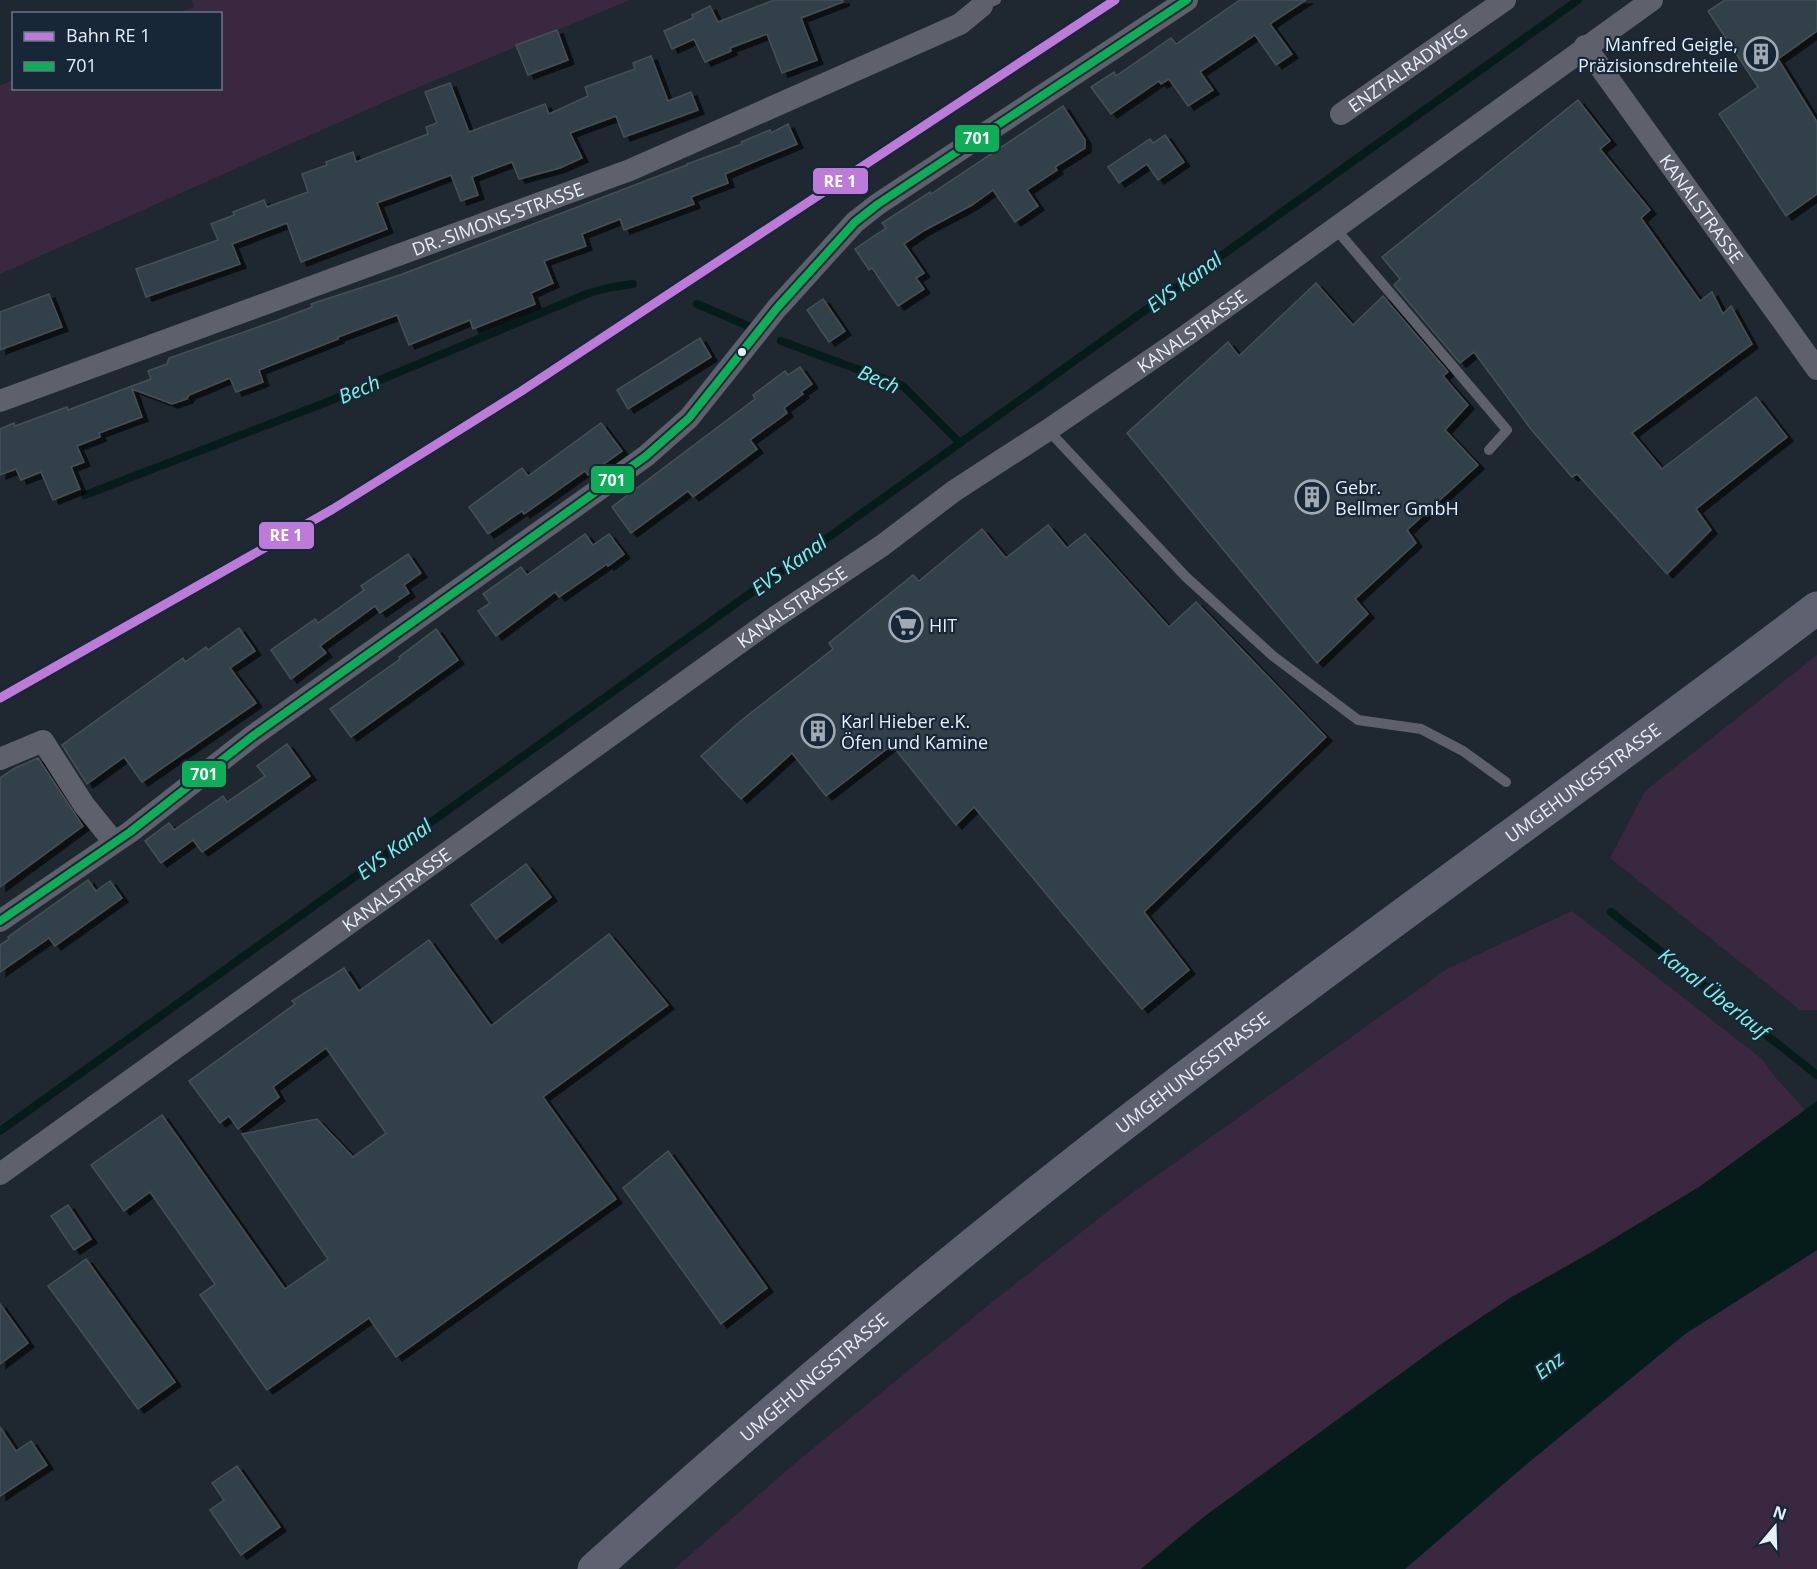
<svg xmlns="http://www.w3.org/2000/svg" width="1817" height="1569" font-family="'Open Sans',sans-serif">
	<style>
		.green { fill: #3a2841 }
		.water { fill: #061c1b }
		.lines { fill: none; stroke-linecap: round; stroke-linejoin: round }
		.stream { stroke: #061c1b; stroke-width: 8 }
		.building { fill: #324048; stroke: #475055; stroke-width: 1.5; filter: url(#shadow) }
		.lane { stroke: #5e606c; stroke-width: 10 }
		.street { stroke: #5e606c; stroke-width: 22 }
		.primary { stroke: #5e6170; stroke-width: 33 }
		.bus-1-casing { stroke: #182737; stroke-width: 12 }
		.bus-1 { stroke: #0dae57; stroke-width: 8 }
		.rail-1-casing { stroke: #182737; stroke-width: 14 }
		.rail-1 { stroke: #bd7bd9; stroke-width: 9 }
		.bus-dot { fill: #e6effb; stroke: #182737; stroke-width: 2 }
		.labels { text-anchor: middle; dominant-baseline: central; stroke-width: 4.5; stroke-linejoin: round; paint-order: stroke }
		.poi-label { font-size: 18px; fill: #e6effb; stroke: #182737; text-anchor: start }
		.street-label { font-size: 18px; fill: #e6effb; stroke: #182737 }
		.water-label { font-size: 20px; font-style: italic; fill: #80f1e5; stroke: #182737 }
		.line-badge { stroke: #182737; stroke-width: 2 }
		.badge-label { font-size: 16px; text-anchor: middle; font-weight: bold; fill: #fff }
	</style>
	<defs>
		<filter id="shadow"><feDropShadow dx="6" dy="4" stdDeviation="0" flood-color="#0009"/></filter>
	</defs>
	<rect width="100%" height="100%" fill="#1f2730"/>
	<g class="green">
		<path d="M192 0H630L409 91 0 274V86L13 80 14 88H220V14L179 13 194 7Z"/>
		<path d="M1817 655V1010H1800L1610 858 1645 791Z"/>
		<path d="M1572 911 1762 1059 1776 1078 1805 1110 1699 1187 1590 1253 1510 1298 1440 1345 1205 1516 1141 1569H674L793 1465 991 1303 1121 1201 1447 969Z"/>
		<path d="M1817 1250V1569H1405L1522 1468 1685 1334Z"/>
	</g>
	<path class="water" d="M1817 1101V1250L1685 1334 1522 1468 1405 1569H1141L1205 1516 1440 1345 1510 1298 1590 1253 1699 1187Z"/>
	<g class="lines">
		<g class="stream">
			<path d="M697 304 753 328"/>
			<path d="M781 341 903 386 960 443"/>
			<path d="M85 495 327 402 589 293 612 287 633 284"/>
			<path d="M1611 912 1817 1075"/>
			<path d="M0 1131 1578 0"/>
		</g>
	</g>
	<g class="building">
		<path d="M774 0H843V2L801 18 817 60 782 73 767 34 730 48 731 51 705 62 694 39 672 49 664 31 693 18 692 15 710 6 718 22Z"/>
		<path d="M1240 0H1306L1270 24 1292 54 1276 65 1255 35 1200 72 1213 90 1188 106 1169 79 1161 84 1159 81 1111 114 1091 87 1114 72 1116 76 1171 38 1176 44Z"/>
		<path d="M1725 0H1817V31L1778 59 1817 122V194L1786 216 1719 114 1758 87 1708 11Z"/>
		<path d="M557 30 568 60 528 75 516 45Z"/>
		<path d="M651 56 668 101 691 92 698 110 624 137 616 116 570 133 582 158 560 168 519 179 512 162 472 177 478 195 461 201 451 175 377 203 387 229 301 262 287 223 232 244 240 264 146 297 136 269 218 240 211 224 234 215 233 212 264 200 267 207 308 192 302 174 327 165 326 162 353 152 356 162 428 134 426 127 437 123 425 92 450 83 469 132 545 104 549 114 588 96 585 87 635 69 633 63Z"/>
		<path d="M1578 100 1610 141 1600 149 1650 210 1641 218 1700 301 1712 292 1723 314 1731 306 1752 344 1632 433 1662 469 1756 397 1787 437 1696 509 1711 530 1667 574 1577 474 1572 477 1530 428 1474 352 1460 363 1394 285 1400 279 1382 257Z"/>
		<path d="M1063 106 1085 140V148L1055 167 1057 170 1027 190 1038 206 1015 222 993 190 972 205 925 230 904 244 924 273 916 278 924 289 898 306 872 268 869 270 855 249 886 228 882 223 930 192 931 194Z"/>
		<path d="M788 124 797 144 725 174 728 183 691 197 694 204 624 230 620 219 582 234 586 246 544 261 553 283 531 293 535 304 473 329 470 320 409 345 397 315 338 337V339L259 370 263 382 236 392 230 378 189 395 187 399 172 404 132 389 142 417 99 433 100 437 77 446 84 462 71 467 80 489 53 500 41 472 21 480 16 469 0 475V429L14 423 15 426 67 407 68 410 151 379 148 371 167 364 169 358 278 320 312 307 311 304 400 275 687 165V164L742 144 741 142 770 130 771 133Z"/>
		<path d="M1165 135 1184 162 1158 180 1147 164 1119 183 1108 167 1150 139 1153 143Z"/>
		<path d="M1316 283 1353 325 1383 296 1448 372 1443 376 1468 405 1445 430 1478 465 1407 530 1416 543 1355 599 1368 614 1317 663 1127 433 1228 342 1239 356Z"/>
		<path d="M49 294 62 327 0 350V312Z"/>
		<path d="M823 299 845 331 829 342 807 310Z"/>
		<path d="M700 338 711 357 628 409 617 390Z"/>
		<path d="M800 367 812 384 801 392 803 394 784 408 787 413 750 440 757 449 693 497 688 491 631 533 612 507 755 399 753 395 785 371 788 375Z"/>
		<path d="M601 423 622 451 588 475 585 471 524 514 522 511 488 534 469 507 522 468 528 476Z"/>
		<path d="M1048 525 1067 548 1085 534 1169 627 1196 602 1326 737 1144 912 1189 970 1142 1009 974 807 956 825 892 745 826 796 792 753 741 799 701 756 743 719 833 649 829 643 913 575 919 581 982 529 1006 558Z"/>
		<path d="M585 534 593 545 609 534 624 554 608 566 607 564 559 597 555 592 496 636 478 611 490 603 483 594 521 567 527 575Z"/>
		<path d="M408 554 421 573 404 585 409 593 380 613 375 606 320 646 326 653 291 679 271 650 315 619 318 623 364 590 361 586Z"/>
		<path d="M239 628 255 651 230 668 256 703 142 782 124 757 87 784 62 745 183 658 185 662 206 647 208 650Z"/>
		<path d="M436 629 458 660 351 737 330 709 400 659 399 657Z"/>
		<path d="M287 744 310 776 202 852 193 840 161 863 145 841 169 823 174 830 223 796 227 802 265 776 257 766Z"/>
		<path d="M38 758 83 826 0 887V778L15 768Z"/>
		<path d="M526 864 551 897 496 939 471 905Z"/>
		<path d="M88 880 96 891 110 881 122 898 55 946 49 938 0 972V945L9 939 8 937Z"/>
		<path d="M609 934 668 1005 543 1097 616 1199 396 1357 369 1318 267 1390 200 1295 215 1284 150 1192 124 1211 91 1165 162 1115 285 1289 328 1259 242 1134 317 1119 353 1157 386 1133 326 1048 273 1087 279 1097 238 1129 229 1116 220 1123 189 1081 295 1004 292 1001 344 968 359 991 429 940 491 1026Z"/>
		<path d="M668 1151 767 1288 721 1324 623 1188Z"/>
		<path d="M68 1205 91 1239 74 1250 51 1216Z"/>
		<path d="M86 1259 175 1382 138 1409 48 1286Z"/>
		<path d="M0 1304 28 1343 0 1364Z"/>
		<path d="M0 1427 16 1451 31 1441 47 1465 0 1496Z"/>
		<path d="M237 1466 280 1527 241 1555 210 1510 224 1500 212 1483Z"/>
	</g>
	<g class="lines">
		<g class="lane">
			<path d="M982 6 996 0"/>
			<path d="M1335 228 1507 430 1489 450"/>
			<path d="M1048 430 1186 577 1273 656 1358 720 1421 729 1463 751 1506 782"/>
		</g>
		<g class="street">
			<path id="s1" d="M1585 46 1817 369"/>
			<path id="s2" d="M1341 114 1505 0"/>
			<path id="s3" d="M0 401 630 170 960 24 982 6"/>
			<path d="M0 759 43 741 84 805 114 842"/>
			<path d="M0 921 130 832 254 735 646 456 689 418 777 308 855 222 878 204 1187 0"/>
			<path id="s4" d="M0 1174 774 618 883 545 954 491 1048 430 1187 335 1652 0"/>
		</g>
		<path class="primary" id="s5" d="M594 1569C776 1405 963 1247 1158 1098 1375 931 1599 774 1817 608"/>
		<defs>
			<path id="bus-1" d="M0 921 130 832 254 735 646 456 689 418 777 308 855 222 878 204 1187 0"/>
		</defs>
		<use href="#bus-1" class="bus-1-casing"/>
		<use href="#bus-1" class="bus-1"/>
		<defs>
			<path id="rail-1" d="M0 698 333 509 520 392 1115 0"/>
		</defs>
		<use href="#rail-1" class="rail-1-casing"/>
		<use href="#rail-1" class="rail-1"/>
	</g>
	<defs>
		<symbol id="building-ring" viewBox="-11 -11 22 22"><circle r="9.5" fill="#182737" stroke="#a0a9b4" stroke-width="1.5"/><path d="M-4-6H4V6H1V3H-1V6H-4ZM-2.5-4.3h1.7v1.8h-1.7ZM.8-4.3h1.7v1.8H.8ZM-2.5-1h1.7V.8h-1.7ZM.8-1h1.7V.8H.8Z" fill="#a0a9b4"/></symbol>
		<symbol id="supermarket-ring" viewBox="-11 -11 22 22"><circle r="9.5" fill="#182737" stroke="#a0a9b4" stroke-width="1.5"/><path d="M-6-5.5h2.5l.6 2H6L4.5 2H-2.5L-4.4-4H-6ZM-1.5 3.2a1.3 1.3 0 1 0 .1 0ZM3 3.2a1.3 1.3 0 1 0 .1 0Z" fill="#a0a9b4"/></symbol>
	</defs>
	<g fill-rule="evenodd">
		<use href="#building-ring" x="1742" y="35" width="38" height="38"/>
		<use href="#building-ring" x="1293" y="478" width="38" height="38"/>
		<use href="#supermarket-ring" x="887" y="606" width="38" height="38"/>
		<use href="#building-ring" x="799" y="712" width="38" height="38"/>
	</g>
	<circle class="bus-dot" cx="742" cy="352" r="5"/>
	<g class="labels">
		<g class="poi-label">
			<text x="1738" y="44" text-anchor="end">Manfred Geigle,<tspan x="1738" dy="21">Präzisionsdrehteile</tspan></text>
			<text x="1335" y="487">Gebr.<tspan x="1335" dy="21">Bellmer GmbH</tspan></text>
			<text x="929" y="625">HIT</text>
			<text x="841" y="721">Karl Hieber e.K.<tspan x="841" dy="21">Öfen und Kamine</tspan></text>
		</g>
		<g class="street-label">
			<text stroke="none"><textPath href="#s2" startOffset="81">ENZTALRADWEG</textPath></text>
			<text stroke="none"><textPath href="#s1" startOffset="200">KANALSTRASSE</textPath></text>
			<text stroke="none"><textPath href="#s3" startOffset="530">DR.-SIMONS-STRASSE</textPath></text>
			<text stroke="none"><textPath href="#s4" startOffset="1460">KANALSTRASSE</textPath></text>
			<text stroke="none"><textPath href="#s4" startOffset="974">KANALSTRASSE</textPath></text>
			<text stroke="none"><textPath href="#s5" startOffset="1264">UMGEHUNGSSTRASSE</textPath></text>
			<text stroke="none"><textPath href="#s4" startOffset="488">KANALSTRASSE</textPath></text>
			<text stroke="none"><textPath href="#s5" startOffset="778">UMGEHUNGSSTRASSE</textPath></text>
			<text stroke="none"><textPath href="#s5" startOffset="292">UMGEHUNGSSTRASSE</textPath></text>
		</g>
		<g class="water-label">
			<text transform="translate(1184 282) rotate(-36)">EVS Kanal</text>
			<text transform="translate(879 379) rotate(23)">Bech</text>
			<text transform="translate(359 389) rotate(-23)">Bech</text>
			<text transform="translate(789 565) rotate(-36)">EVS Kanal</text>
			<text transform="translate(394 849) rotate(-36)">EVS Kanal</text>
			<text transform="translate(1714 993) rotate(38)">Kanal Überlauf</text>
			<text transform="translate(1549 1365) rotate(-37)">Enz</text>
		</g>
	</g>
	<g class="line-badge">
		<rect x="954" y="124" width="46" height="29" rx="6" fill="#0dae57"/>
		<rect x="812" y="167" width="57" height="28" rx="6" fill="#bd7bd9"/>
		<rect x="590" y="465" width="45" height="29" rx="6" fill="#0dae57"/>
		<rect x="258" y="521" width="57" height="29" rx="6" fill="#bd7bd9"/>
		<rect x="181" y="760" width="46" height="28" rx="6" fill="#0dae57"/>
	</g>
	<g class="badge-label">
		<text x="977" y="144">701</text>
		<text x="840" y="187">RE 1</text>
		<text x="612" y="486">701</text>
		<text x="286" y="541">RE 1</text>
		<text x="204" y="780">701</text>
	</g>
	<rect x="12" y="12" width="210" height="78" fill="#182737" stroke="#6a7785" stroke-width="1.5"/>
	<rect x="24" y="32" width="30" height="9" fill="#bd7bd9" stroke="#6a7785" stroke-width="1.5"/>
	<text x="66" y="42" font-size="18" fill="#e6effb">Bahn RE 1</text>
	<rect x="24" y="62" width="30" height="9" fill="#0dae57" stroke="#6a7785" stroke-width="1.5"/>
	<text x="66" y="72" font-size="18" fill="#e6effb">701</text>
	<g transform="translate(1775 1527) rotate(19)" stroke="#182737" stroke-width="4.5" paint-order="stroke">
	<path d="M0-4.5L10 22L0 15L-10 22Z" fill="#e6effb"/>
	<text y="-9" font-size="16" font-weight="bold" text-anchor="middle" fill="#e6effb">N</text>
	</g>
</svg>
